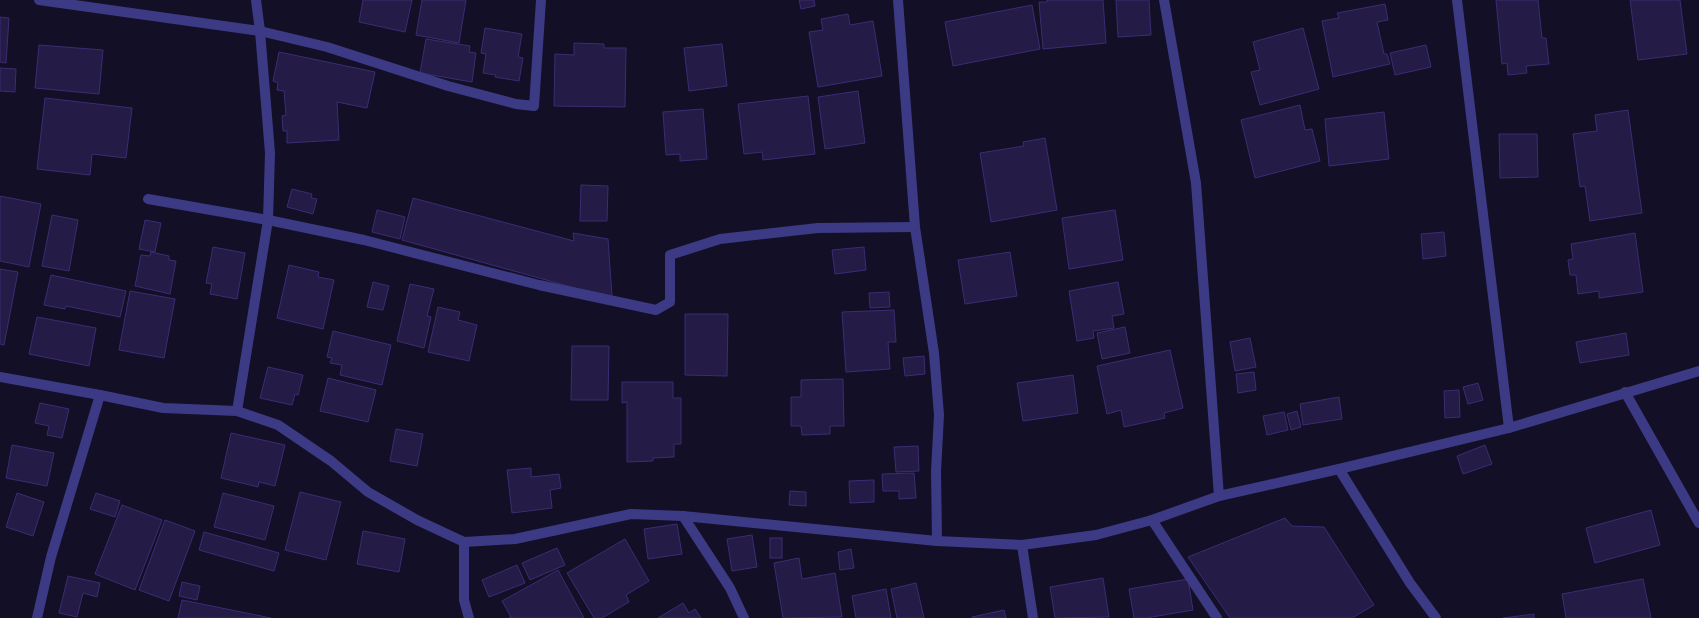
<svg xmlns="http://www.w3.org/2000/svg" width="1699" height="618" font-family="'Sofia Sans Condensed',sans-serif">
  <rect width="100%" height="100%" fill="#130f26"/>
  <!-- building -->
  <g fill="#241b47" stroke="#3b2d73">
    <polygon points="363,0 412,0 405,32 359,22"/>
    <polygon points="422,0 466,0 459,43 416,35"/>
    <polygon points="799,0 814,0 815,6 801,9"/>
    <polygon points="1047,0 1103,0 1106,43 1043,49 1039,2 1047,2"/>
    <polygon points="1116,0 1149,0 1151,35 1118,37"/>
    <polygon points="1496,0 1538,0 1542,38 1546,38 1549,64 1526,66 1527,73 1508,75 1507,63 1502,64"/>
    <polygon points="1630,0 1680,0 1687,54 1638,60"/>
    <polygon points="1385,4 1388,20 1377,22 1384,54 1387,54 1390,64 1333,77 1322,21 1339,18 1337,13"/>
    <polygon points="1032,5 1040,49 953,66 945,22"/>
    <polygon points="848,14 850,25 873,21 882,76 818,87 809,32 823,30 821,19"/>
    <polygon points="0,17 9,18 6,63 0,62"/>
    <polygon points="485,28 522,34 518,57 523,58 519,81 495,77 496,75 483,73 486,54 481,53"/>
    <polygon points="1303,28 1319,89 1260,105 1251,72 1260,70 1253,42"/>
    <polygon points="426,39 470,46 469,52 476,53 472,82 420,73"/>
    <polygon points="574,43 604,44 604,48 626,48 625,107 554,106 555,54 574,55"/>
    <polygon points="722,44 727,86 689,91 684,48"/>
    <polygon points="39,45 103,50 99,94 35,88"/>
    <polygon points="1426,45 1431,67 1395,75 1390,53"/>
    <polygon points="279,52 375,72 367,108 337,102 339,140 287,143 287,131 283,131 282,116 286,115 284,91 277,90 278,83 273,81"/>
    <polygon points="0,68 16,69 15,92 0,91"/>
    <polygon points="858,91 865,143 825,149 818,97"/>
    <polygon points="808,96 815,154 763,160 762,152 744,154 738,104"/>
    <polygon points="45,98 132,108 126,158 92,154 90,175 37,169"/>
    <polygon points="1300,105 1305,130 1312,129 1320,161 1255,178 1241,120"/>
    <polygon points="703,109 707,159 680,161 680,154 666,155 663,112"/>
    <polygon points="1628,110 1642,213 1590,221 1585,186 1580,187 1573,134 1597,131 1595,115"/>
    <polygon points="1384,112 1389,159 1329,166 1325,119"/>
    <polygon points="1499,134 1537,134 1538,177 1500,178"/>
    <polygon points="1045,138 1057,210 991,222 980,153 1024,146 1023,142"/>
    <polygon points="581,185 608,186 607,221 580,221"/>
    <polygon points="292,189 312,194 311,198 317,199 313,214 287,207"/>
    <polygon points="0,196 41,204 29,267 0,261"/>
    <polygon points="413,198 574,241 573,233 608,239 612,296 575,288 402,240"/>
    <polygon points="377,210 405,217 400,239 372,232"/>
    <polygon points="1115,210 1123,260 1069,269 1062,218"/>
    <polygon points="52,215 78,220 69,271 42,266"/>
    <polygon points="145,220 161,223 155,252 139,249"/>
    <polygon points="1444,232 1446,256 1423,259 1421,234"/>
    <polygon points="1635,233 1643,292 1599,298 1599,291 1578,294 1576,275 1570,275 1568,260 1573,259 1571,244"/>
    <polygon points="213,247 245,253 237,299 210,294 212,284 206,283"/>
    <polygon points="864,247 866,270 835,274 832,250"/>
    <polygon points="151,252 169,256 169,260 176,261 170,294 135,286 141,255 150,256"/>
    <polygon points="1010,252 1017,296 965,304 958,260"/>
    <polygon points="289,265 319,272 318,277 334,280 323,329 277,318"/>
    <polygon points="0,269 18,272 4,345 0,344"/>
    <polygon points="51,275 126,291 120,317 66,306 65,309 44,305"/>
    <polygon points="373,282 389,286 383,310 367,307"/>
    <polygon points="1118,282 1124,314 1112,316 1114,328 1093,331 1094,338 1077,341 1069,291"/>
    <polygon points="410,284 434,289 427,316 431,317 424,348 397,341"/>
    <polygon points="130,291 175,299 164,358 119,350"/>
    <polygon points="889,292 890,307 870,308 869,293"/>
    <polygon points="438,307 460,312 458,320 477,325 469,361 428,352"/>
    <polygon points="894,310 896,342 888,342 890,369 846,372 842,312"/>
    <polygon points="685,314 728,314 727,376 685,375"/>
    <polygon points="37,317 96,328 89,366 29,354"/>
    <polygon points="1125,327 1130,353 1102,359 1097,333"/>
    <polygon points="333,331 391,345 382,385 340,375 342,365 330,363 332,358 327,357"/>
    <polygon points="1626,333 1629,355 1580,363 1576,342"/>
    <polygon points="1250,338 1256,367 1235,371 1230,342"/>
    <polygon points="572,346 609,346 608,400 571,400"/>
    <polygon points="1170,350 1183,408 1164,413 1165,418 1124,427 1121,410 1107,414 1097,366"/>
    <polygon points="924,356 925,374 905,376 903,358"/>
    <polygon points="268,367 303,375 298,395 295,394 292,405 260,398"/>
    <polygon points="1254,372 1256,390 1238,393 1236,374"/>
    <polygon points="1073,375 1078,413 1023,421 1017,383"/>
    <polygon points="328,378 376,390 368,422 320,411"/>
    <polygon points="843,379 844,426 830,426 830,434 802,435 801,426 791,426 791,397 801,397 801,380"/>
    <polygon points="622,382 673,382 673,398 681,398 681,444 674,444 674,457 653,458 653,461 627,462 627,402 622,403"/>
    <polygon points="1478,383 1483,400 1468,404 1463,387"/>
    <polygon points="1459,390 1460,417 1445,418 1444,391"/>
    <polygon points="1339,397 1342,419 1303,425 1300,404"/>
    <polygon points="40,403 69,409 62,438 47,435 49,426 35,423"/>
    <polygon points="1297,411 1301,427 1291,430 1287,414"/>
    <polygon points="1284,412 1288,430 1267,435 1263,416"/>
    <polygon points="396,429 423,434 417,466 390,461"/>
    <polygon points="231,433 285,445 275,486 259,482 258,487 221,478"/>
    <polygon points="12,445 54,453 47,486 6,478"/>
    <polygon points="1485,445 1492,464 1463,474 1457,456"/>
    <polygon points="918,446 919,471 896,472 894,447"/>
    <polygon points="531,468 531,477 559,474 561,488 550,490 552,508 512,513 507,470"/>
    <polygon points="914,473 916,498 899,499 899,491 883,491 882,474"/>
    <polygon points="874,480 874,502 850,503 849,481"/>
    <polygon points="790,491 806,492 806,506 789,505"/>
    <polygon points="300,492 341,502 326,560 285,550"/>
    <polygon points="17,493 44,502 33,536 6,527"/>
    <polygon points="96,493 120,501 115,517 90,509"/>
    <polygon points="223,493 274,506 265,540 214,527"/>
    <polygon points="122,505 162,520 135,590 95,574"/>
    <polygon points="1651,510 1660,545 1595,563 1586,528"/>
    <polygon points="1285,518 1292,526 1324,527 1374,605 1352,618 1230,618 1188,557"/>
    <polygon points="165,520 195,531 169,601 139,590"/>
    <polygon points="677,524 682,554 648,559 644,529"/>
    <polygon points="363,531 405,539 399,572 357,564"/>
    <polygon points="204,532 279,553 274,571 199,550"/>
    <polygon points="752,535 757,567 732,571 727,539"/>
    <rect x="770" y="538" width="12" height="20"/>
    <polygon points="625,539 649,581 626,595 629,602 602,618 594,618 567,573"/>
    <polygon points="557,548 565,565 530,580 522,563"/>
    <polygon points="851,549 854,568 840,570 838,552"/>
    <polygon points="799,558 802,579 835,573 842,617 783,618 774,563"/>
    <polygon points="517,565 525,583 489,597 482,580"/>
    <polygon points="558,570 584,618 509,618 511,617 502,601"/>
    <polygon points="68,576 100,583 97,597 83,593 77,617 59,613"/>
    <polygon points="1103,578 1109,617 1055,618 1050,587"/>
    <polygon points="1188,579 1193,610 1146,618 1134,618 1129,589"/>
    <polygon points="1643,579 1651,618 1566,618 1562,594"/>
    <polygon points="182,582 200,586 197,600 179,596"/>
    <polygon points="916,583 924,618 897,618 891,589"/>
    <polygon points="886,589 891,618 856,618 852,596"/>
    <polygon points="182,600 271,618 178,618"/>
    <polygon points="683,603 689,613 695,609 701,618 658,618"/>
    <polygon points="1004,610 1006,618 972,618 972,617"/>
    <polygon points="1534,614 1534,618 1503,618"/>
  </g>
  <g fill="none" stroke-linecap="round" stroke-linejoin="round">
    <!-- minor -->
    <g stroke="#3d3a85" stroke-width="10">
      <polyline points="39,0 260,31 327,47 448,86 516,104 534,106 541,0"/>
      <polyline points="898,0 915,227 934,353 939,415 936,471 937,541"/>
      <polyline points="1164,0 1196,183 1219,496"/>
      <polyline points="1457,0 1509,428"/>
      <polyline points="148,199 268,220 364,240 539,285 656,310 670,302 670,255 720,239 818,228 915,227"/>
      <polyline points="0,377 100,395 163,408 237,411 278,425 331,461 368,492 417,520 464,542 515,539 631,514 683,516 937,541 1022,545 1096,535 1152,520 1219,496 1339,469 1509,428 1699,371"/>
      <polyline points="1625,392 1699,523"/>
      <polyline points="237,411 268,220 270,153 260,31 256,0"/>
      <polyline points="1339,469 1410,583 1436,618"/>
      <polyline points="683,516 730,588 744,618"/>
      <polyline points="1152,520 1217,618"/>
      <polyline points="464,542 464,600 469,618"/>
      <polyline points="1022,545 1033,618"/>
      <polyline points="37,618 51,557 100,395"/>
    </g>
  </g>
</svg>
